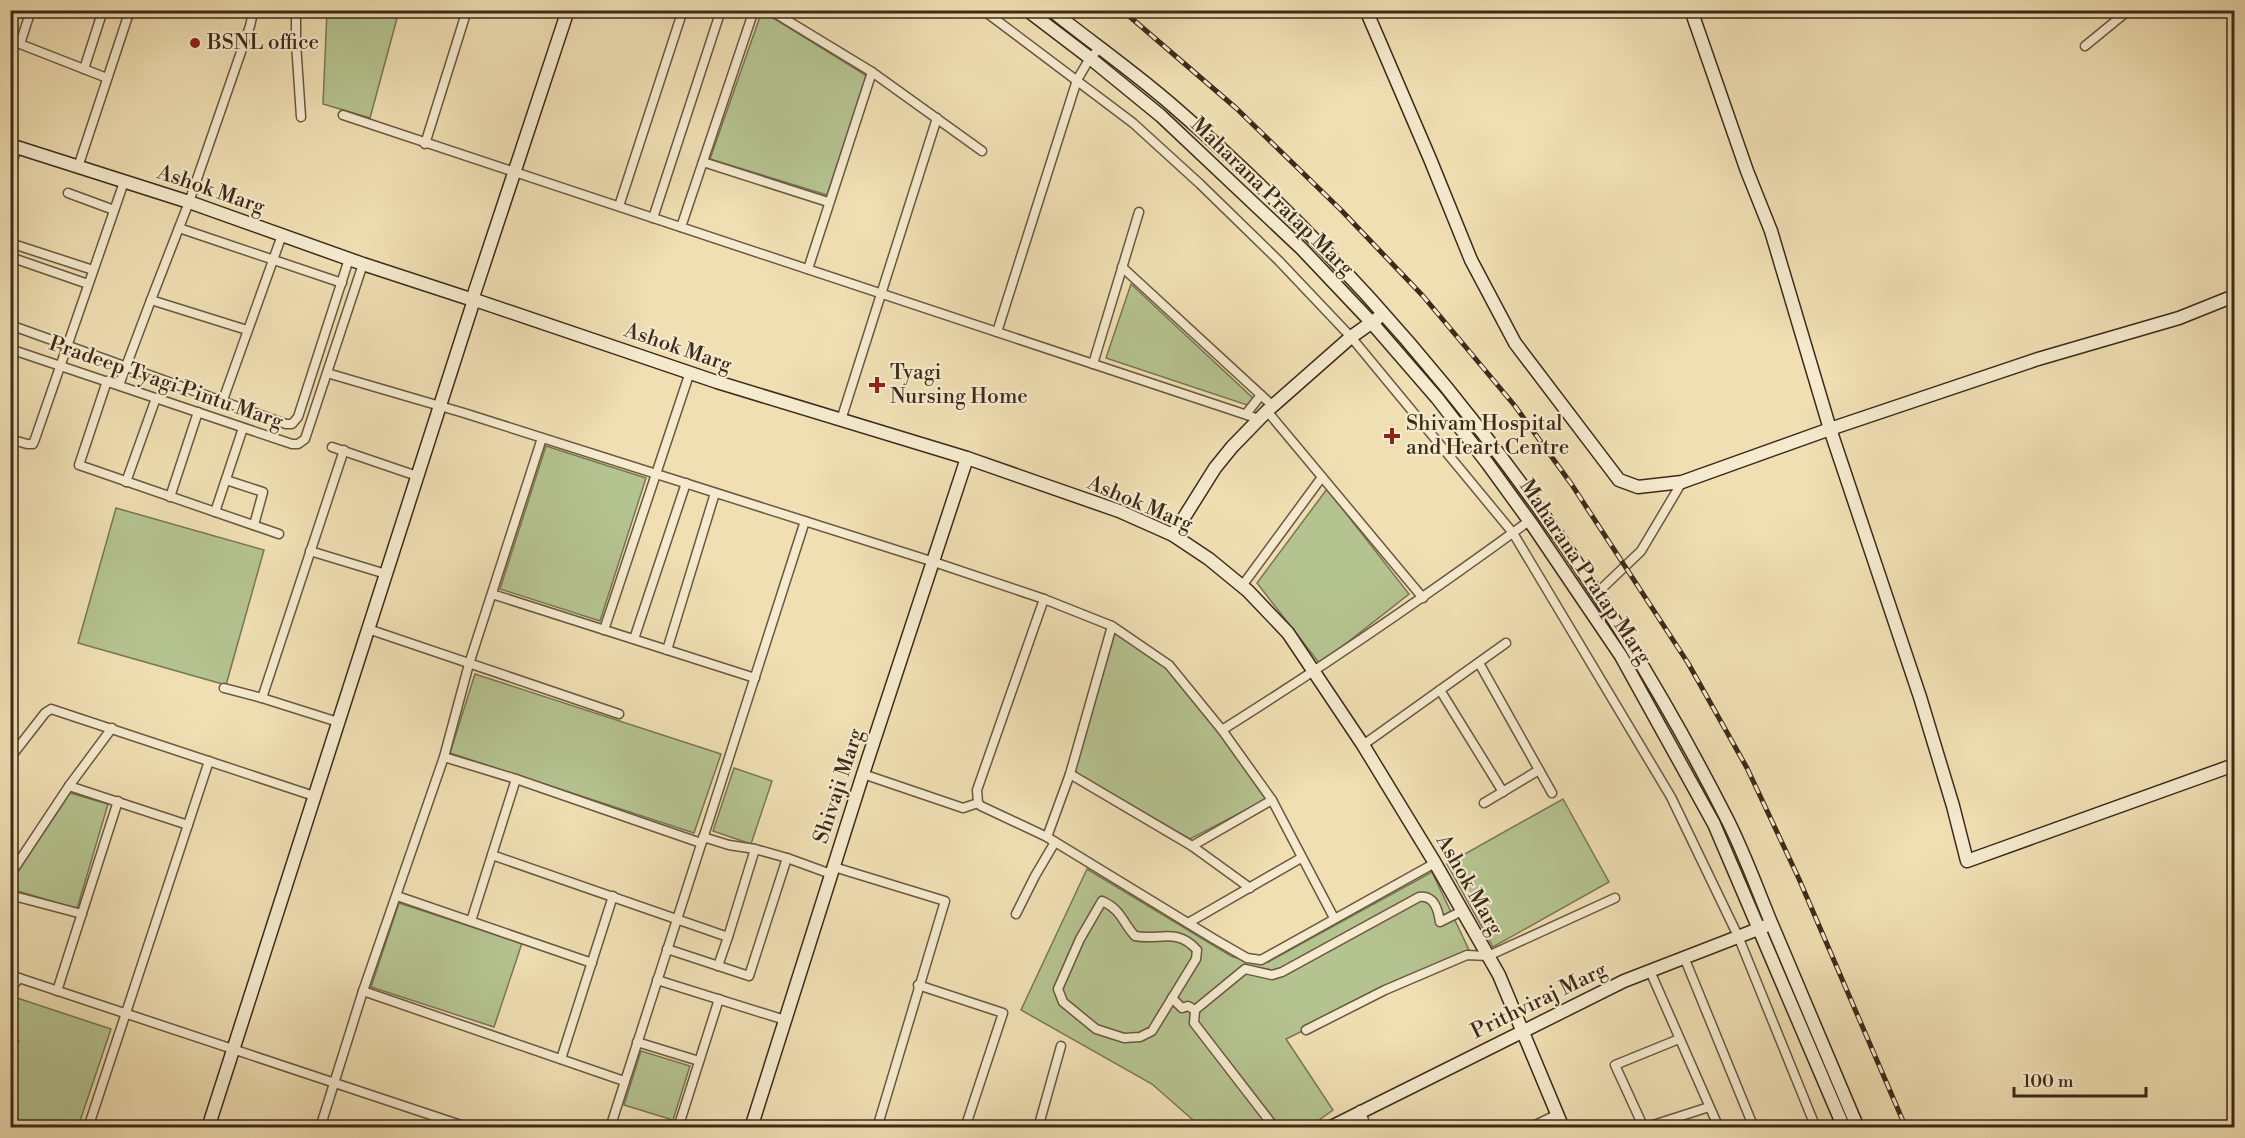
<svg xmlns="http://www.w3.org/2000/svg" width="2245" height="1138" font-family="'Libre Bodoni',serif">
  <rect width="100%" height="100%" fill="#efdfb3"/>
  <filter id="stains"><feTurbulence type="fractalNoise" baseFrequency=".00333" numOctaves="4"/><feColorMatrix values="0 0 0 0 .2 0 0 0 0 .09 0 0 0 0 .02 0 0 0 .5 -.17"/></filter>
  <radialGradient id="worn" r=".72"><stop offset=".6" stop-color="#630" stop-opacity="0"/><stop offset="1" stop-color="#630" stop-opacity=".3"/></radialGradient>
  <!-- green -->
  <g fill="#b5c390" stroke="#797654" stroke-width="1.5">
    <polygon points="327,11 399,11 370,118 323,104"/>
    <polygon points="762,11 867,76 827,195 710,159"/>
    <polygon points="1131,284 1255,400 1247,405 1106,358"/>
    <polygon points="546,446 646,478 600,621 500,589"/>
    <polygon points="1327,489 1409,594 1320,664 1257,583"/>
    <polygon points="116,508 264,550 226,685 78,643"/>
    <polygon points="1115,633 1168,667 1226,733 1267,799 1190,839 1074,772"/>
    <polygon points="475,674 721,754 694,833 450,753"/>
    <polygon points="734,768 772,781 751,844 713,831"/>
    <polygon points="70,793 108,804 77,909 11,889 11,882"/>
    <polygon points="1563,799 1609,882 1493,947 1447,864"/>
    <polygon points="1087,869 1231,956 1251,963 1268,962 1432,872 1469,950 1286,1039 1333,1110 1309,1127 1201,1127 1152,1084 1021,1010"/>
    <polygon points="399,903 522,943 494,1027 371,987"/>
    <polygon points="11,996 111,1029 78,1127 11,1127 11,1053 19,1041 11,1035"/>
    <polygon points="641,1051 690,1066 673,1120 624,1105"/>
  </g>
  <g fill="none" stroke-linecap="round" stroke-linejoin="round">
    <!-- street casing -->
    <g stroke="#6a5740" stroke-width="11">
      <g id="street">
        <polyline points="31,10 20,44 107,78"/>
        <polyline points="296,10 296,43 301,117"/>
        <polyline points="770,10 872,72 982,151"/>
        <polyline points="983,10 1133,123 1200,184 1279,261 1351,337 1513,533 1671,797 1738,936 1816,1128"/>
        <polyline points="10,43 20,44"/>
        <polyline points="2085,46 2129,10"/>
        <polyline points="84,69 103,10"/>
        <polyline points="343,115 1259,419"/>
        <polyline points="425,144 467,10"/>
        <polyline points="703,162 828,202"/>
        <polyline points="78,167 130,10"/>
        <polyline points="10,168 17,148"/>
        <polyline points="68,193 114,210"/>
        <polyline points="619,206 683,10"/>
        <polyline points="653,218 721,10"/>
        <polyline points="681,227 754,10"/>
        <polyline points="179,228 342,283"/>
        <polyline points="10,243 93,270"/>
        <polyline points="10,257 88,284"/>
        <polyline points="1122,267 1273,406"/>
        <polyline points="808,269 872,72"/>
        <polyline points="10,325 286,424 292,424 298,417 349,259"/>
        <polyline points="247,330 151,300 189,202 250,26 252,17 248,10"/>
        <polyline points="997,332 1077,80 1090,58 1100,48"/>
        <polyline points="10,349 292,444 298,444 305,439 363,264"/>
        <polyline points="1093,364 1139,212"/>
        <polyline points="327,373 464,413 934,562 1044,599 1112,626 1169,665 1222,730 1272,800 1334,918"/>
        <polyline points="107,381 79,465 279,534"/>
        <polyline points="119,385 151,300"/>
        <polyline points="223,400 282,235"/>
        <polyline points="1267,411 1423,598"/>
        <polyline points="1246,414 1261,395"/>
        <polyline points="841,420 937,118"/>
        <polyline points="10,439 27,444 33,444 35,439 124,182"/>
        <polyline points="332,447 417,476"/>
        <polyline points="226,480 263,492 254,525"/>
        <polyline points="126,482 156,398"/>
        <polyline points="170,497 198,412"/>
        <polyline points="215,512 243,428"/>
        <polyline points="310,551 386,574"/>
        <polyline points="1242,586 1322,477"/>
        <polyline points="492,594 755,678"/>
        <polyline points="1596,594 1641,551 1682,482"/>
        <polyline points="1044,599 977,790 978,803 981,806 1047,837 1214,939 1247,958 1261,960 1435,863"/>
        <polyline points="368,629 619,714"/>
        <polyline points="604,630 690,372"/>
        <polyline points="634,639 686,483"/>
        <polyline points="667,650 715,493"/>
        <polyline points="1479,663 1552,793"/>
        <polyline points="224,688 262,698"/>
        <polyline points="1440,690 1503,792"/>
        <polyline points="338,722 262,698 344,450"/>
        <path d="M 1222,730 C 1327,664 1429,594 1529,521"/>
        <polyline points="1363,745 1506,643"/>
        <polyline points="444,757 516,779 701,843"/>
        <polyline points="10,758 45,713 51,709 314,796"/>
        <polyline points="863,774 963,808 978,803"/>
        <polyline points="1070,774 1192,846 1272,800"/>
        <polyline points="69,786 188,825"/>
        <polyline points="1484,803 1539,770"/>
        <polyline points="703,837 729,845 755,849 787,858 831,874"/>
        <polyline points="1047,837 1070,774 1112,626"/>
        <polyline points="1192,846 1250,888"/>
        <polyline points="492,855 728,937 755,849"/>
        <polyline points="834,867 945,901 877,1128"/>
        <polyline points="10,875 69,786 112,728"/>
        <polyline points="10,895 82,914"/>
        <polyline points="397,896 592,963"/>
        <path d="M 1102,901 C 1122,910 1122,922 1135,936 C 1159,941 1177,927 1197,950 L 1196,959 L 1152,1031 L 1140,1037 L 1124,1038 L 1096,1029 L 1063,1002 L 1058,989 L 1080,939 Z"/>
        <polyline points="1016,914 1035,876 1055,842"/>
        <polyline points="471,921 516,779"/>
        <polyline points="1188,923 1301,858"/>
        <polyline points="667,949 749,976 787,858"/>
        <polyline points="1684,957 1754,1128"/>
        <polyline points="718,966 728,937"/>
        <polyline points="1650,971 1719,1128"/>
        <polyline points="10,975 470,1128"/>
        <polyline points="657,980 785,1020"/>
        <polyline points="918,985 1003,1013 965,1128"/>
        <polyline points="10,990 19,978"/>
        <polyline points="57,991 118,801"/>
        <polyline points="363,991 624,1081"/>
        <polyline points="1172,998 1182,1008 1188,1006 1195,1010 1194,1023 1275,1128"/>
        <path d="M 1195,1010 L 1245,969 L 1272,975 L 1282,972 L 1419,897 C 1434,895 1438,909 1440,922 L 1462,911"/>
        <polyline points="1306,1030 1385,990 1467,955 1488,956 1615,898"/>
        <polyline points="1679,1039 1615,1065 1643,1126 1650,1126 1709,1107"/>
        <polyline points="637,1042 699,1061"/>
        <polyline points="561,1059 613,896"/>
        <polyline points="1360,1110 1367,1128"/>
        <polyline points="88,1128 209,761"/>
        <polyline points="320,1128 363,991 444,757 469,664 542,438"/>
        <polyline points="610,1128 805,521"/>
        <polyline points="678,1128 719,999"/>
        <polyline points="1038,1128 1061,1046"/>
        <polyline points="1529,1128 1558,1114"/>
      </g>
    </g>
    <!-- secondary casing -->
    <g stroke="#3d2a19" stroke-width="15">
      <g id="secondary">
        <polyline points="1027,10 1090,58 1161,116 1302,249 1372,323 1437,398 1488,464 1533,526 1621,656 1714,824 1844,1128"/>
        <path d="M 1051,10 C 1091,42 1134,72 1173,106 C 1401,303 1589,547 1726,817 C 1743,850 1756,886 1770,920 C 1799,989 1829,1058 1858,1128"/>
        <polyline points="1366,10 1430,159 1471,260 1515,343 1619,480 1638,487 1682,482 1830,429 2038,359 2179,318 2234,296"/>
        <polyline points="1691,10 1747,171 1771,231 1830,429 1920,697 1953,806 1967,861 2234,765"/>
        <polyline points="10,145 189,202 363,264 467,298"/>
        <polyline points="474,294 568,10"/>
        <polyline points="478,301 717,382 967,458 1119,511 1173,535 1209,559 1248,591 1288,633 1363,745 1435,863 1499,975 1563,1128"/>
        <polyline points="1173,535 1215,468 1232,447 1267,411 1351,337 1378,318"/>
        <polyline points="208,1128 472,306"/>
        <polyline points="751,1128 863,774 967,458"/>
        <polyline points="1329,1128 1624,981 1766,926"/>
      </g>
    </g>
    <!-- street -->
    <use href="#street" stroke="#f5eace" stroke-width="8"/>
    <!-- secondary -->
    <use href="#secondary" stroke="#f5eace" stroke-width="12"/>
    <!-- rail casing -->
    <g stroke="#3d2a19" stroke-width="5">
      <polyline id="rail" points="1122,10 1236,108 1341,210 1423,296 1515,406 1572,485 1688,663 1747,768 1799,879 1906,1128"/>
    </g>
    <!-- rail -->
    <use href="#rail" stroke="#f5eace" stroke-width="3" stroke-dasharray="9" stroke-linecap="butt"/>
  </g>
  <!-- markers -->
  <g fill="#8f2418" stroke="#f5eace" stroke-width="2">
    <circle cx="195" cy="43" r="6"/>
    <path d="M874 376h6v6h6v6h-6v6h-6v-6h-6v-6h6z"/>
    <path d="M1389 427h6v6h6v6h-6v6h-6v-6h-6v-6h6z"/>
  </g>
  <g text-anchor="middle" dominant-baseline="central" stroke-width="4.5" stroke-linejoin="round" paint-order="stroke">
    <!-- poi labels -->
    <g font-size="21" fill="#3d2a19" stroke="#f5eace" text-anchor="start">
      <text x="207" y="43">BSNL office</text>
      <text x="890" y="373">Tyagi<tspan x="890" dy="24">Nursing Home</tspan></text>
      <text x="1406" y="424">Shivam Hospital<tspan x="1406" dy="24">and Heart Centre</tspan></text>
    </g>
    <!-- street labels -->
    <g font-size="21" fill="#3d2a19" stroke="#f5eace">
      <text transform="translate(211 190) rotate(19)">Ashok Marg</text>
      <text transform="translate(1272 197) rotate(44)">Maharana Pratap Marg</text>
      <text transform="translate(678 348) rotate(19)">Ashok Marg</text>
      <text transform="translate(166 383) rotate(19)">Pradeep Tyagi Pintu Marg</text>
      <text transform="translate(1140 504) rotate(23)">Ashok Marg</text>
      <text transform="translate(1585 572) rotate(56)">Maharana Pratap Marg</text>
      <text transform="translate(839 786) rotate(-72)">Shivaji Marg</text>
      <text transform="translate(1469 885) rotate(60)">Ashok Marg</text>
      <text transform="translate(1539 1001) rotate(-26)">Prithviraj Marg</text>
    </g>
  </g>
  <!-- margin -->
  <rect width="2245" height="1138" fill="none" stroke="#efdfb3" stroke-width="36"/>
  <rect x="12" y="12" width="2221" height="1114" fill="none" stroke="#3d2a19" stroke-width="3"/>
  <rect x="18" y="18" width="2209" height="1102" fill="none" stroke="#3d2a19" stroke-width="1.5"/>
  <!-- scale -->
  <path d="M2014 1087v9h132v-9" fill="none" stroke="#3d2a19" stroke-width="3"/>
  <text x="2023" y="1087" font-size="18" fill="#3d2a19" stroke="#f5eace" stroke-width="4.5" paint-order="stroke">100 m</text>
  <rect width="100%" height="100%" filter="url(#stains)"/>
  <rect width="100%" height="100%" fill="url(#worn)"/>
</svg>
